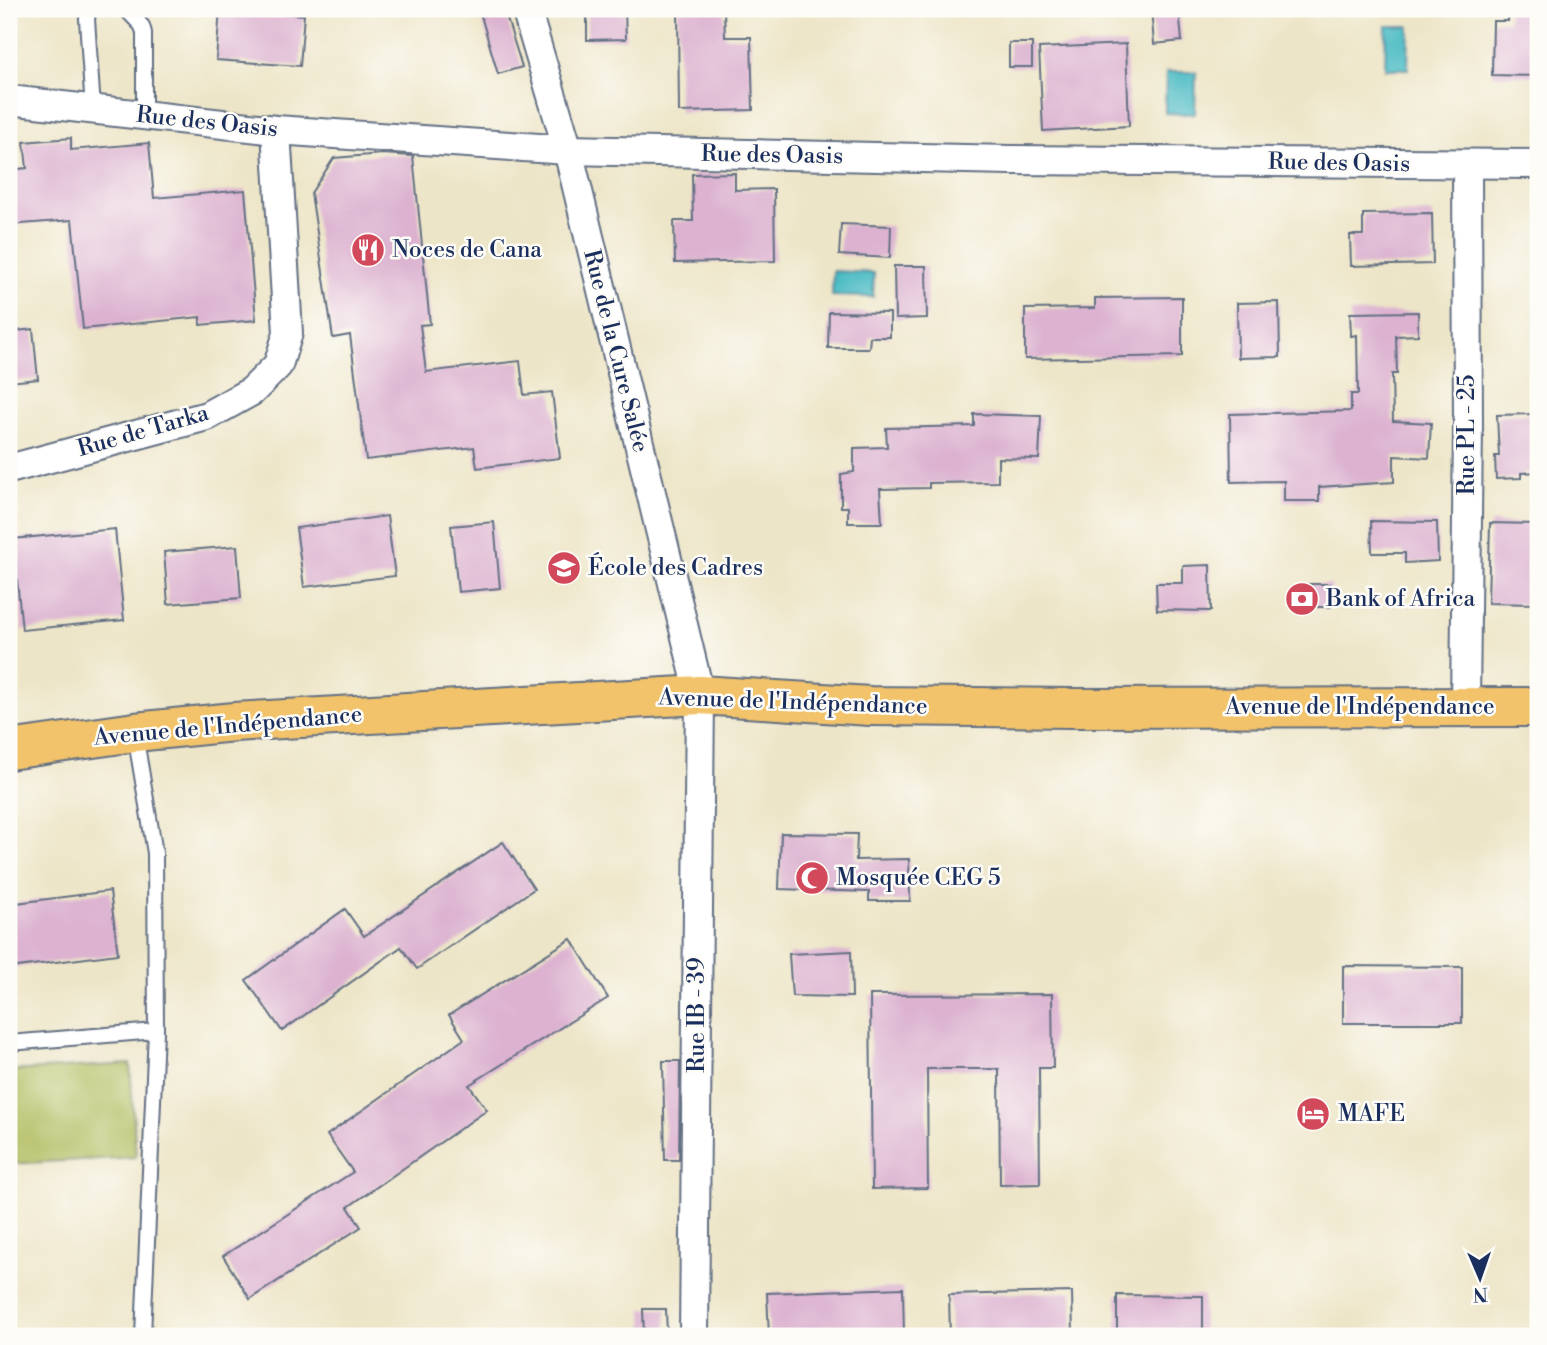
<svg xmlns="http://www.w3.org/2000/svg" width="1547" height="1345" font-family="'Libre Bodoni',serif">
  <rect width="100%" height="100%" fill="#fdfcf7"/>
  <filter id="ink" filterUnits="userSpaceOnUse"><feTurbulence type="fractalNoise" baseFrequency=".0143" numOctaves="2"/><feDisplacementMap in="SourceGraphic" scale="14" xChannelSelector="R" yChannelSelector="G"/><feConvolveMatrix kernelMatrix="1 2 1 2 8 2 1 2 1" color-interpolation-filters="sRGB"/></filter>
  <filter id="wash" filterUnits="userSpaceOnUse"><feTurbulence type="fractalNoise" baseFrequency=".00686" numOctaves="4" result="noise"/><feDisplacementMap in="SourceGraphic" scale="28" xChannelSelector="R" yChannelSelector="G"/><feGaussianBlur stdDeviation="1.57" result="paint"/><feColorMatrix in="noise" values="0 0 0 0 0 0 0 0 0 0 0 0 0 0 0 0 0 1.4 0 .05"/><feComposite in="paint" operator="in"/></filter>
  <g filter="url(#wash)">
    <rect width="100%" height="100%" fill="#ede5c7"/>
    <!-- green -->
    <polygon fill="#afbb5c" stroke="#65755d" stroke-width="2" points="130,1064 136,1157 9,1164 9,1071"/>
    <!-- water -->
    <g fill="#4cbbc4" stroke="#347591" stroke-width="2">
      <polygon points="1386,26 1409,26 1408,69 1385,69"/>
      <polygon points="1166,72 1196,72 1195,114 1165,113"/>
      <polygon points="833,271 874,273 873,297 832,296"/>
    </g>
    <g id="blocks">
      <!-- building -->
      <g fill="#dcb2d0">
        <polygon points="220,9 304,15 300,66 216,60"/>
        <polygon points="479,9 504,9 522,67 498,74"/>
        <polygon points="587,9 625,9 626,39 587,40"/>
        <polygon points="678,9 724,9 725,37 751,37 753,110 679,112"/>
        <polygon points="1151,9 1179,9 1182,41 1154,44"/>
        <polygon points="1509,9 1538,9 1538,76 1492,75 1493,21 1508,21"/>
        <rect x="1009" y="43" width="23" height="24"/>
        <polygon points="1126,44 1129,126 1043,131 1039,48"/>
        <polygon points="71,138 71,150 149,143 154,198 245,190 256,320 200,325 200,317 83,329 72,220 9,225 9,170 27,168 24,142"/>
        <polygon points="382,154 413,156 430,324 420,325 426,372 520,361 524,395 552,392 560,458 477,468 474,447 366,460 350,335 333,338 311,193 334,158"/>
        <polygon points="735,173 735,190 774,189 775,261 675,263 674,221 693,221 692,174"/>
        <polygon points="1432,213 1433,264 1351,266 1350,235 1363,235 1363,214"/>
        <polygon points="841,224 891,226 890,258 839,255"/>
        <polygon points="894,266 926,266 927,318 895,319"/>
        <polygon points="1182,297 1182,356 1025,359 1025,309 1095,308 1095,298"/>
        <polygon points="1279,302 1280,357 1238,358 1237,303"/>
        <polygon points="829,312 890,313 890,337 870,337 869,348 828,348"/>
        <polygon points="1418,312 1418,335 1396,336 1397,374 1392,374 1393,421 1431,423 1429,458 1394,456 1394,482 1319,487 1319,501 1284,501 1284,481 1231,482 1230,414 1351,411 1351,394 1358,394 1357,335 1351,336 1350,313"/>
        <polygon points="33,329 38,379 9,382 9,332"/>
        <polygon points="974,414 1041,416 1039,459 998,458 998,482 929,483 929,488 880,489 882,523 848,523 848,507 841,507 841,474 854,472 854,448 887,447 886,428 974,426"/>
        <polygon points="1538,414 1538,472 1521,473 1521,478 1496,479 1495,456 1499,456 1497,415"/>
        <polygon points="387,516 395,576 304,587 296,528"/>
        <polygon points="1371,521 1437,522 1438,561 1405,563 1405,553 1372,553"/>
        <polygon points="494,522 500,588 458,592 451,526"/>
        <polygon points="1490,523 1538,524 1538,604 1488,603"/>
        <polygon points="115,529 124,620 22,630 13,539"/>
        <polygon points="237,546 241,598 168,604 164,552"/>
        <polygon points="1210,565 1211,611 1157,610 1156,583 1183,583 1183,566"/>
        <rect x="1309" y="584" width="22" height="23"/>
        <polygon points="781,833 857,834 856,860 909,859 910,901 869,901 869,892 779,889"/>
        <polygon points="503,842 534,889 417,969 401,947 282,1031 246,980 345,909 364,936"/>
        <polygon points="110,891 118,954 9,968 9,904"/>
        <polygon points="571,939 608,998 469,1085 487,1110 348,1207 361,1227 250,1299 223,1256 353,1172 327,1135 464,1039 449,1015"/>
        <polygon points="851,951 852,997 792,996 789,954"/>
        <polygon points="1343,966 1462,967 1462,1023 1343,1023"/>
        <polygon points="1052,994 1053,1068 1039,1068 1040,1184 1000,1185 999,1069 927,1069 928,1188 872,1189 870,995"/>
        <polygon points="663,1061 680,1061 679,1160 665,1160"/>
        <polygon points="903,1288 904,1335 769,1336 767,1293"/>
        <polygon points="1072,1292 1073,1336 950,1336 949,1295"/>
        <polygon points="1117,1295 1203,1296 1203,1336 1117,1336"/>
        <polygon points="643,1309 666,1309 667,1336 644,1336"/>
      </g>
    </g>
  </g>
  <g filter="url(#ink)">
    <use href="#blocks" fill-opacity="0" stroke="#646f83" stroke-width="2"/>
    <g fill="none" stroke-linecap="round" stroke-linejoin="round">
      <!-- lane casing -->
      <g stroke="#646f83" stroke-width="18">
        <g id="lane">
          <polyline points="89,9 87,19 93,110"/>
          <polyline points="126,9 142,26 144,33 144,116"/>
          <polyline points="135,734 155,853 156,1031 143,1336"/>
          <polyline points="9,1043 156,1031"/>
        </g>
      </g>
      <!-- street casing -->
      <g stroke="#646f83" stroke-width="32">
        <g id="street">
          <polyline points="526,9 568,150 700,695 694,1336"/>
          <polyline points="9,100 276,130 568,150 1010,160 1538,164"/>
          <polyline points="9,469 207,416 252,391 278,365 288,333 276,130"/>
          <polyline points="1465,706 1468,425 1467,164"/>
        </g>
      </g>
      <!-- highway casing -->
      <g stroke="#646f83" stroke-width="42">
        <polyline id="highway" points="9,750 135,732 234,722 700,695 870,706 1071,708 1538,707"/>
      </g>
      <!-- lane -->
      <use href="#lane" stroke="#fff" stroke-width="14"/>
      <!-- street -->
      <use href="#street" stroke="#fff" stroke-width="28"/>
      <!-- highway -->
      <use href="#highway" stroke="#f2c36a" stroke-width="38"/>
    </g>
  </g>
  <!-- icons -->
  <defs>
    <g id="restaurant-disc" transform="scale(1.75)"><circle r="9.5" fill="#d1495b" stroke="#fdfcf7"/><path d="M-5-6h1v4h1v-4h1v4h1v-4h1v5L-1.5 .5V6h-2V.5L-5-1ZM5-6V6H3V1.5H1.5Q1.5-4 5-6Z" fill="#fff"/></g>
    <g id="university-disc" transform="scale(1.75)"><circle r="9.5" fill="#d1495b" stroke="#fdfcf7"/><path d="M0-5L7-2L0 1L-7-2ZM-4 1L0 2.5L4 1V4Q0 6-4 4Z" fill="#fff"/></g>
    <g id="bank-disc" transform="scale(1.75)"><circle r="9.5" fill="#d1495b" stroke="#fdfcf7"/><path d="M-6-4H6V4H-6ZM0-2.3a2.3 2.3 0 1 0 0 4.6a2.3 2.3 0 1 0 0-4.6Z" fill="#fff"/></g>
    <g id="mosque-disc" transform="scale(1.75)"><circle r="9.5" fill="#d1495b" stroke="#fdfcf7"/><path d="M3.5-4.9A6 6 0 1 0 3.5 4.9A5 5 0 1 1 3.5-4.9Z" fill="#fff"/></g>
    <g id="hotel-disc" transform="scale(1.75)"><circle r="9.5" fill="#d1495b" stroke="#fdfcf7"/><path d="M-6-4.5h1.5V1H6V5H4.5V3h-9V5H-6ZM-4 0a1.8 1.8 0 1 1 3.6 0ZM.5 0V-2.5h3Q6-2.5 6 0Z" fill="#fff"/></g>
  </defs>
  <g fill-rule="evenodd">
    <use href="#restaurant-disc" x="368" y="250"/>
    <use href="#university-disc" x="564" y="568"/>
    <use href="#bank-disc" x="1302" y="599"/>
    <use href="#mosque-disc" x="812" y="878"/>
    <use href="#hotel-disc" x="1313" y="1114"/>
  </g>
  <g text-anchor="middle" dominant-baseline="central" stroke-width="5" stroke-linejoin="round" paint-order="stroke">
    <!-- street labels -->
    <g font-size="23" fill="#1b2f5e" stroke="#fdfcf7">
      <text transform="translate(207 122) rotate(6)">Rue des Oasis</text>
      <text transform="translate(772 155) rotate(1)">Rue des Oasis</text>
      <text transform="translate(1339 163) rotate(1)">Rue des Oasis</text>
      <text transform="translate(616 351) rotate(76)">Rue de la Cure Salée</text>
      <text transform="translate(143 431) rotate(-16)">Rue de Tarka</text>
      <text transform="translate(1467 435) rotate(-90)">Rue PL - 25</text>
      <text transform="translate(793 702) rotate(2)">Avenue de l'Indépendance</text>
      <text x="1360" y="707">Avenue de l'Indépendance</text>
      <text transform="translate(228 726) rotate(-5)">Avenue de l'Indépendance</text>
      <text transform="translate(697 1015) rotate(-90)">Rue IB - 39</text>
    </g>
    <!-- poi labels -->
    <g font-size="23" fill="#1b2f5e" stroke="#fdfcf7" text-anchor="start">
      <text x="392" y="250">Noces de Cana</text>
      <text x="588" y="568">École des Cadres</text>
      <text x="1326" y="599">Bank of Africa</text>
      <text x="836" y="878">Mosquée CEG 5</text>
      <text x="1338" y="1114">MAFE</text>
    </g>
  </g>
  <!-- margin -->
  <rect width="1547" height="1345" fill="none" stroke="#fdfcf7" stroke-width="35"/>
  <!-- north arrow -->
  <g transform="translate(1480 1278) rotate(178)" stroke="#fdfcf7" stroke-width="5" paint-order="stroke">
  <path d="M0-5L12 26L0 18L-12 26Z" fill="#1b2f5e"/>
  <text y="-10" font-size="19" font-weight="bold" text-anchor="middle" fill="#1b2f5e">N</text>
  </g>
</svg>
